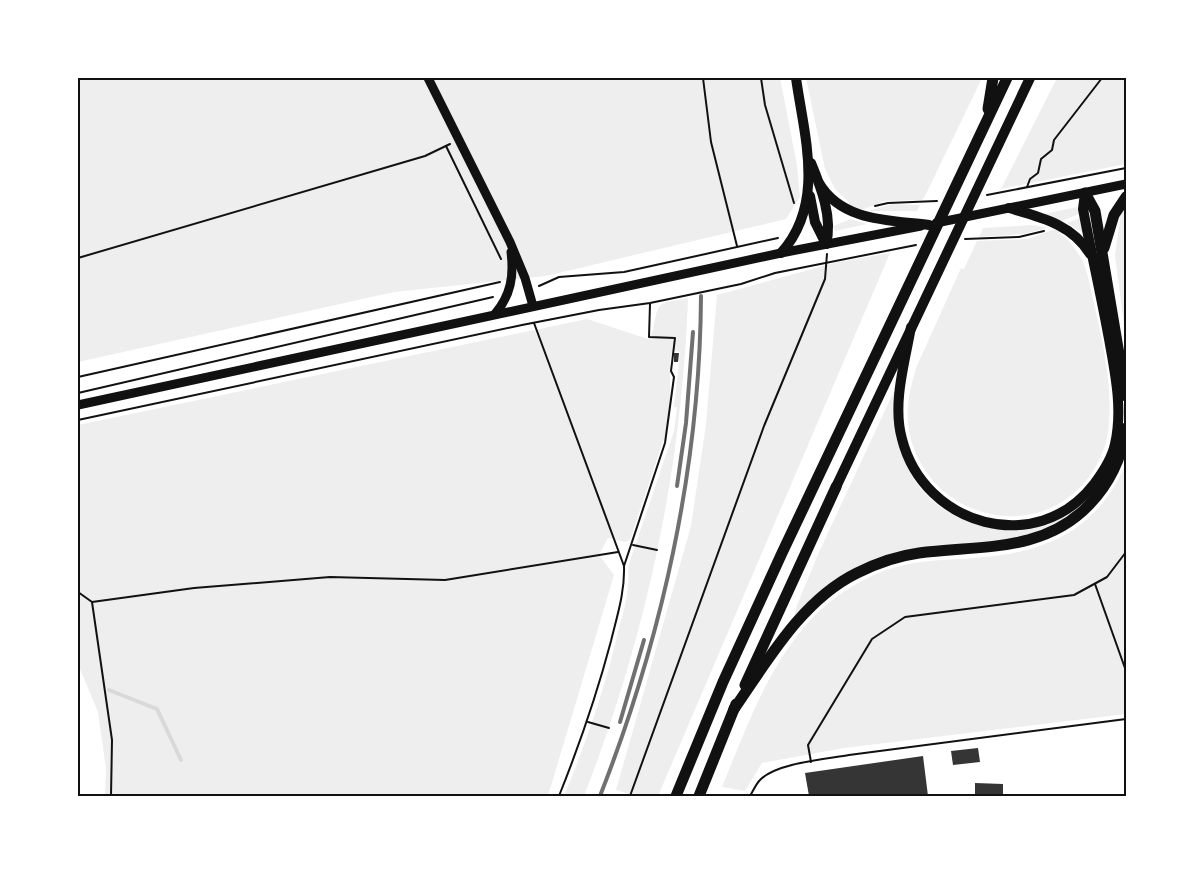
<svg xmlns="http://www.w3.org/2000/svg" width="1204" height="874" font-family="Arial,sans-serif">
  <rect width="100%" height="100%" fill="#fff"/>
  <!-- green -->
  <g fill="#eee">
    <polygon points="78,78 780,78 797,165 800,197 786,219 546,276 394,292 78,362"/>
    <polygon points="806,78 982,78 924,198 922,200 886,201 861,210 848,205 849,202 835,189 825,169"/>
    <polygon points="1057,78 1126,78 1126,164 1001,189"/>
    <polygon points="892,204 920,205 917,211 869,211"/>
    <polygon points="1126,204 1126,342 1115,255 1122,205"/>
    <polygon points="1077,207 1079,214 1062,221 1044,214"/>
    <polygon points="1080,218 1083,232 1082,232 1067,223"/>
    <polygon points="851,219 867,224 835,231 833,226"/>
    <polygon points="1033,225 1047,228 1024,234 979,237 983,228"/>
    <path d="M 1055,229 L 1070,242 L 1082,259 L 1087,273 C 1098,322 1115,383 1108,433 C 1106,445 1101,457 1095,468 C 1046,549 927,522 909,431 C 905,410 910,389 916,368 L 961,268 L 964,269 L 977,241 L 1028,239 Z"/>
    <polygon points="890,253 658,796 635,796 616,790 691,526 706,424 717,295 834,263"/>
    <path d="M 688,298 C 682,469 646,637 584,796 L 564,796 C 586,743 605,688 618,632 C 624,610 630,590 628,567 L 674,431 L 677,407 L 674,407 L 680,352 L 674,351 L 670,359 L 670,398 L 666,432 L 630,540 L 625,542 L 608,538 L 599,555 L 614,575 L 548,796 L 105,796 L 106,769 L 98,712 L 78,664 L 78,425 L 587,319 L 648,339 C 657,331 652,308 664,303 C 671,300 681,300 688,298 Z"/>
    <path d="M 894,391 C 898,399 894,412 894,421 C 895,435 899,449 905,462 C 931,525 1008,544 1066,514 C 1082,506 1095,491 1106,478 L 1074,515 L 1033,536 L 861,565 L 829,583 L 794,619 L 797,605 L 820,550 Z"/>
    <path d="M 1126,463 L 1126,714 L 844,748 L 762,763 L 745,791 L 722,787 C 750,719 777,639 839,595 C 859,581 881,570 904,565 C 930,559 958,560 984,557 C 1051,551 1099,527 1126,463 Z"/>
  </g>
  <g fill="none" stroke-linecap="round" stroke-linejoin="round">
    <!-- stream -->
    <polyline stroke="#d9d9d9" stroke-width="4" points="109,690 157,709 181,760"/>
  </g>
  <!-- building -->
  <g fill="#353535">
    <polygon points="674,353 679,353 678,362 674,362"/>
    <polygon points="978,748 980,762 953,765 951,751"/>
    <polygon points="923,756 928,796 809,796 805,773"/>
    <polygon points="975,783 1003,784 1003,796 975,796"/>
  </g>
  <g fill="none" stroke-linecap="round" stroke-linejoin="round">
    <!-- path -->
    <g stroke="#111" stroke-width="2">
      <polyline points="703,78 711,142 737,246"/>
      <polyline points="761,78 765,105 794,203"/>
      <polyline points="446,146 501,259"/>
      <polyline points="1027,187 1030,179 1038,173 1041,159 1052,150 1054,140 1102,78"/>
      <polyline points="987,195 1126,168"/>
      <polyline points="875,206 888,203 937,201"/>
      <polyline points="965,239 1019,237 1044,231"/>
      <polyline points="78,258 425,156 450,144"/>
      <polyline points="539,286 559,277 624,272 778,238"/>
      <path d="M 534,323 L 624,566 C 625,592 617,616 611,641 C 597,694 579,746 559,796"/>
      <polyline points="78,377 500,282"/>
      <polyline points="78,393 493,297"/>
      <polyline points="78,420 522,325 599,310 650,303 741,284 775,273 916,245"/>
      <polyline points="633,545 657,550"/>
      <polyline points="624,566 665,443 674,377 671,371 675,338 649,337 650,304"/>
      <polyline points="1095,584 1126,671"/>
      <polyline points="78,592 92,602 194,588 330,577 445,580 618,552"/>
      <polyline points="92,602 112,740 111,796"/>
      <polyline points="588,722 609,728"/>
      <polyline points="811,762 808,745 872,639 905,617 1074,595 1107,577 1126,552"/>
      <polyline points="630,796 764,426 825,279 827,254"/>
      <path d="M 750,796 C 753,791 756,784 760,780 C 776,763 826,759 849,755 L 1126,719"/>
    </g>
    <!-- secondary -->
    <g stroke="#111" stroke-width="9">
      <polyline points="428,78 510,242 525,278 533,306"/>
      <polyline points="936,223 1126,184"/>
      <path d="M 495,314 C 511,295 514,276 511,252"/>
      <polyline points="78,405 781,253 921,226"/>
    </g>
    <!-- trunk -->
    <g stroke="#111" stroke-width="10">
      <path d="M 811,163 C 821,187 833,218 826,244"/>
      <path d="M 819,183 C 842,222 890,220 929,225"/>
      <polyline points="810,196 815,222 826,244"/>
      <path d="M 1009,208 C 1040,217 1072,224 1090,254"/>
      <path d="M 781,253 C 826,203 804,136 796,78"/>
      <path d="M 911,327 C 905,362 892,404 902,439 C 924,526 1037,558 1094,484 C 1103,472 1112,458 1115,444 C 1123,409 1115,373 1109,339 C 1101,295 1091,252 1083,209 L 1085,193"/>
      <polyline points="836,487 1030,78"/>
    </g>
    <!-- motorway -->
    <g stroke="#111" stroke-width="11">
      <polyline points="988,109 993,78"/>
      <polyline points="1085,193 1095,211 1126,396"/>
      <polyline points="1104,248 1114,215 1126,197"/>
      <polyline points="745,685 836,487"/>
      <path d="M 734,709 C 768,660 802,600 857,573 C 877,563 897,556 919,553 C 980,545 1043,553 1089,505 C 1110,483 1122,458 1126,428"/>
      <polyline points="676,796 723,682 782,553 1007,78"/>
      <polyline points="699,796 736,704"/>
    </g>
    <!-- rail -->
    <g stroke="#707070" stroke-width="4">
      <polyline points="677,486 686,423 693,332"/>
      <polyline points="620,722 644,640"/>
      <path d="M 600,796 C 662,638 700,467 701,296"/>
    </g>
  </g>
  <!-- border -->
  <rect width="1204" height="874" fill="none" stroke="#ffffff" stroke-width="158"/>
  <rect x="79" y="79" width="1046" height="716" fill="none" stroke="#111" stroke-width="2"/>
</svg>
